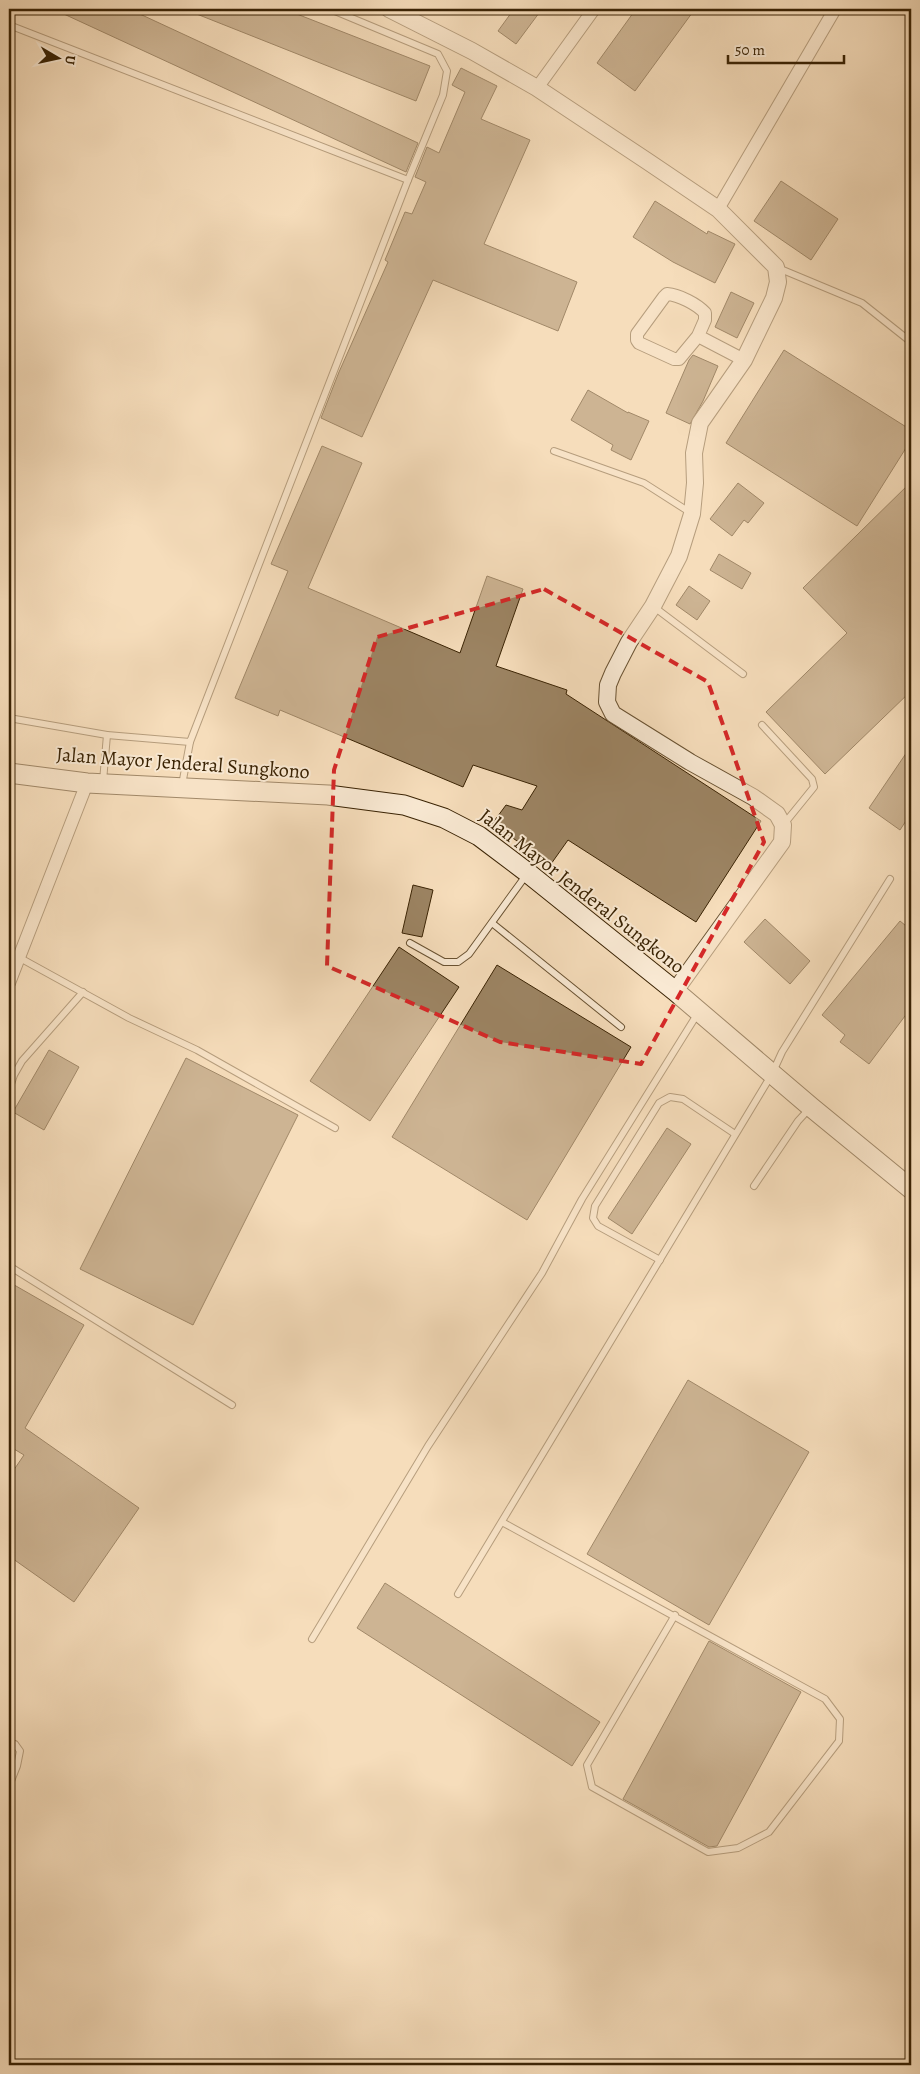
<svg xmlns="http://www.w3.org/2000/svg" width="920" height="2074" font-family="Alegreya,serif">
  <rect width="100%" height="100%" fill="#f6ddbb"/>
  <filter id="stains"><feTurbulence type="fractalNoise" baseFrequency=".004" numOctaves="4"/><feColorMatrix values="0 0 0 0 .2 0 0 0 0 .09 0 0 0 0 .02 0 0 0 .5 -.17"/></filter>
  <radialGradient id="worn" r=".72"><stop offset=".6" stop-color="#630" stop-opacity="0"/><stop offset="1" stop-color="#630" stop-opacity=".3"/></radialGradient>
  <!-- building -->
  <g fill="#9c8463" stroke="#3a2304">
    <polygon points="53,9 129,9 418,143 406,172"/>
    <polygon points="184,9 284,9 430,66 416,101"/>
    <polygon points="514,9 542,9 516,44 498,31"/>
    <polygon points="636,9 695,9 635,91 597,63"/>
    <polygon points="461,68 497,86 481,119 530,140 484,244 577,282 558,331 433,280 362,437 321,418 339,372 388,262 385,260 405,212 412,214 426,182 415,177 427,147 439,153 465,92 452,85"/>
    <polygon points="781,181 838,219 811,260 754,221"/>
    <polygon points="655,201 707,234 708,231 735,244 715,283 673,262 633,237"/>
    <polygon points="731,292 754,303 737,338 715,327"/>
    <polygon points="784,350 911,430 911,440 857,526 726,443"/>
    <polygon points="693,355 718,366 703,401 690,424 666,413 689,360"/>
    <polygon points="588,390 628,413 628,412 649,421 631,460 611,450 613,445 571,420"/>
    <polygon points="322,446 362,463 308,588 460,653 487,576 523,589 496,666 567,690 566,694 761,821 696,922 568,840 551,864 492,824 506,805 522,810 537,786 473,765 463,787 280,710 278,716 235,698 288,571 271,564"/>
    <polygon points="911,482 911,691 825,774 766,712 847,633 803,588"/>
    <polygon points="738,483 764,503 748,523 744,520 732,536 710,519"/>
    <polygon points="719,554 751,573 742,589 710,570"/>
    <polygon points="689,586 710,601 697,620 676,605"/>
    <polygon points="911,746 911,813 900,830 869,808"/>
    <polygon points="413,885 433,890 422,937 402,933"/>
    <polygon points="765,919 810,961 790,984 744,942"/>
    <polygon points="900,921 911,930 911,1008 869,1064 840,1042 845,1035 822,1015"/>
    <polygon points="399,947 459,987 370,1121 310,1081"/>
    <polygon points="497,965 631,1047 527,1220 392,1137"/>
    <polygon points="49,1050 79,1067 44,1130 13,1112"/>
    <polygon points="186,1058 298,1115 193,1325 80,1269"/>
    <polygon points="667,1128 691,1144 632,1234 608,1218"/>
    <polygon points="9,1282 84,1325 25,1428 139,1508 74,1602 9,1556 9,1477 24,1455 9,1446"/>
    <polygon points="688,1380 809,1452 709,1625 587,1554"/>
    <polygon points="385,1583 600,1722 572,1766 357,1628"/>
    <polygon points="709,1641 801,1692 717,1846 709,1847 623,1799"/>
  </g>
  <g fill="none" stroke-linecap="round" stroke-linejoin="round">
    <!-- service casing -->
    <g stroke="#695232" stroke-width="8">
      <g id="service">
        <polyline points="9,25 408,180"/>
        <polyline points="778,268 862,303 911,342"/>
        <polyline points="554,451 644,483 691,513"/>
        <polyline points="654,607 743,674"/>
        <polyline points="9,718 107,735 190,742 408,180 443,95 447,71 438,54 330,9"/>
        <polyline points="762,725 812,779 814,787 784,824"/>
        <polyline points="103,781 107,735"/>
        <polyline points="182,785 190,742"/>
        <polyline points="492,923 621,1027"/>
        <polyline points="410,943 444,962 458,962 469,954 527,874"/>
        <polyline points="20,958 129,1018 197,1050 335,1128"/>
        <polyline points="9,1090 14,1075 22,1061 83,992"/>
        <polyline points="754,1186 798,1121 810,1108"/>
        <polyline points="660,1260 598,1226 593,1218 595,1206 659,1103 670,1097 683,1099 735,1134"/>
        <polyline points="9,1266 232,1405"/>
        <polyline points="502,1522 825,1699 840,1719 839,1741 769,1832 738,1848 708,1852 592,1787 587,1765 675,1615"/>
        <polyline points="458,1594 772,1074 782,1052 890,879"/>
        <polyline points="312,1639 428,1446 542,1273 582,1199 698,1013"/>
        <polyline points="9,1742 15,1744 20,1751 17,1766 9,1786"/>
      </g>
    </g>
    <!-- minor casing -->
    <g stroke="#695232" stroke-width="14">
      <g id="minor">
        <polyline points="537,88 594,9"/>
        <polyline points="718,209 835,9"/>
        <path d="M 698,336 L 679,359 L 674,359 L 639,343 L 637,340 L 637,334 L 664,297 L 667,294 C 679,295 697,304 705,313 L 705,320 L 698,336 L 744,360"/>
        <polyline points="9,983 87,783"/>
      </g>
    </g>
    <!-- tertiary casing -->
    <g stroke="#695232" stroke-width="18">
      <polyline id="tertiary" points="389,9 472,51 537,88 647,161 718,209 776,267 778,282 774,298 744,360 700,423 694,453 695,483 692,514 679,556 653,606 629,642 613,673 608,685 607,702 613,714 690,762 753,797 777,814 783,825 782,842 675,991"/>
    </g>
    <!-- secondary casing -->
    <g stroke="#3a2304" stroke-width="21">
      <polyline id="secondary" points="9,773 87,783 328,795 404,805 444,818 479,836 528,873 675,991 811,1107 911,1189"/>
    </g>
    <!-- service -->
    <use href="#service" stroke="#f9e9d3" stroke-width="6"/>
    <!-- minor -->
    <use href="#minor" stroke="#f9e9d3" stroke-width="12"/>
    <!-- tertiary -->
    <use href="#tertiary" stroke="#f9e9d3" stroke-width="16"/>
    <!-- secondary -->
    <use href="#secondary" stroke="#f9e9d3" stroke-width="19"/>
  </g>
  <!-- marked area -->
  <path d="M0 0H920V2074H0ZM 544,589 L 708,682 L 764,842 L 641,1064 L 500,1042 L 327,966 L 334,770 L 377,637 Z" fill="#f6ddbb" fill-opacity=".55" fill-rule="evenodd"/>
  <path fill="none" stroke="#d62828" stroke-width="4" stroke-dasharray="10 6" stroke-linejoin="round" d="M 544,589 L 708,682 L 764,842 L 641,1064 L 500,1042 L 327,966 L 334,770 L 377,637 Z"/>
  <g text-anchor="middle" dominant-baseline="central" stroke-width="4" stroke-linejoin="round" paint-order="stroke">
    <!-- street labels -->
    <g font-size="20" fill="#3a2304" stroke="#f9e9d3">
      <text transform="translate(183 763) rotate(4)">Jalan Mayor Jenderal Sungkono</text>
      <text transform="translate(582 891) rotate(38)">Jalan Mayor Jenderal Sungkono</text>
    </g>
  </g>
  <!-- margin -->
  <rect width="920" height="2074" fill="none" stroke="#f6ddbb" stroke-width="30"/>
  <rect x="10" y="10" width="900" height="2054" fill="none" stroke="#3a2304" stroke-width="2.5"/>
  <rect x="15" y="15" width="890" height="2044" fill="none" stroke="#3a2304"/>
  <!-- north arrow -->
  <g transform="translate(58 58) rotate(99)" stroke="#f9e9d3" stroke-width="4" paint-order="stroke">
  <path d="M0-4L9 19L0 12L-9 19Z" fill="#3a2304"/>
  <text y="-8" font-size="14" font-weight="bold" text-anchor="middle" fill="#3a2304">U</text>
  </g>
  <!-- scale -->
  <path d="M728 55v8h116v-8" fill="none" stroke="#3a2304" stroke-width="2.5"/>
  <text x="735" y="55" font-size="15" fill="#3a2304" stroke="#f9e9d3" stroke-width="4" paint-order="stroke">50 m</text>
  <rect width="100%" height="100%" filter="url(#stains)"/>
  <rect width="100%" height="100%" fill="url(#worn)"/>
</svg>
